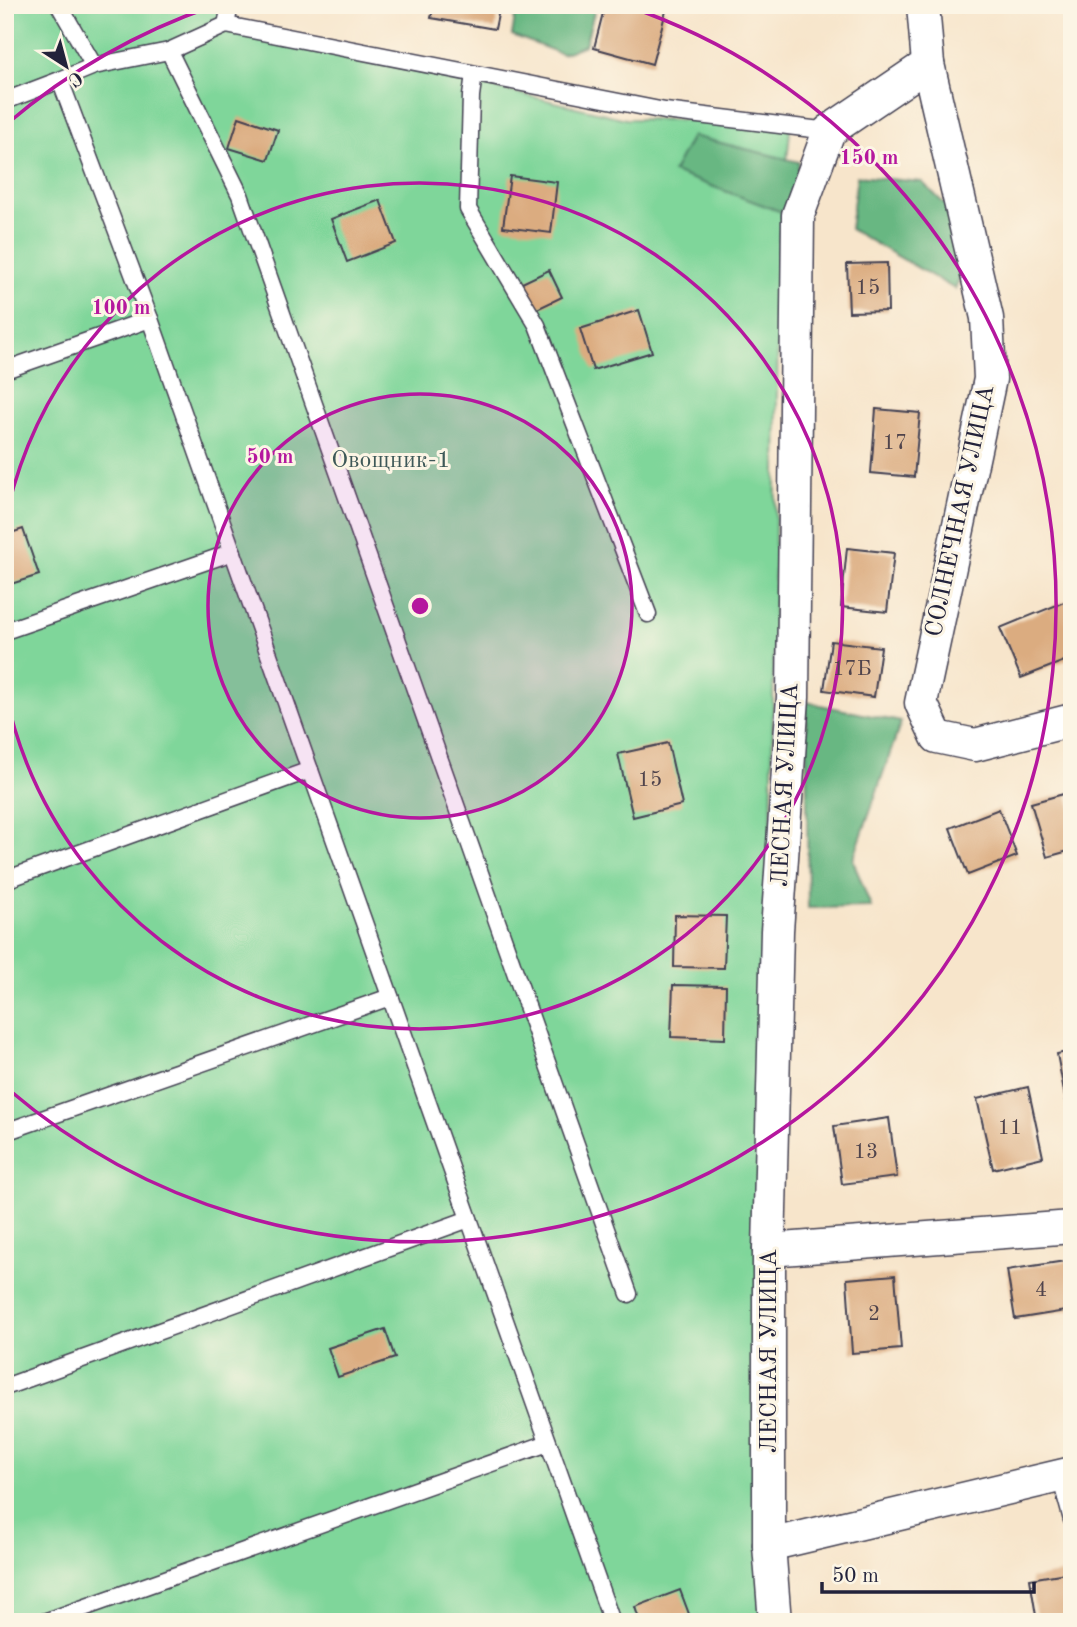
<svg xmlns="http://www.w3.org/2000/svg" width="1077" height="1627" font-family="'Old Standard TT',serif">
  <rect width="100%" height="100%" fill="#fcf5e5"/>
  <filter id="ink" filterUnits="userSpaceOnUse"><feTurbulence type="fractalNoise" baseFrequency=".0143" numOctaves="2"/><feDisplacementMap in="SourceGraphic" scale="14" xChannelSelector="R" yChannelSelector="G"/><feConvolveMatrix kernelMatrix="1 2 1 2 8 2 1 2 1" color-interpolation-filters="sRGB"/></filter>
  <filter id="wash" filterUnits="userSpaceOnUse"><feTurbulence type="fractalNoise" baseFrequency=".00686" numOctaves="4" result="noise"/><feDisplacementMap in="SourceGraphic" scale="28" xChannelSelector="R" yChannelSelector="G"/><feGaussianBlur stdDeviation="1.57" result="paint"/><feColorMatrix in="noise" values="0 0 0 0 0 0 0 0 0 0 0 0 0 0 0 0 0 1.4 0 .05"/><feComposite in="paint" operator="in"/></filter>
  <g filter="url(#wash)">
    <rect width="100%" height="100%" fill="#f7e5cb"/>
    <!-- green -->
    <polygon fill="#7fd69a" stroke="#507c6a" stroke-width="2" points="5,5 217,5 256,31 626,119 791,121 779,241 761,1622 5,1622"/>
    <!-- forest -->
    <g fill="#67b782" stroke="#446c5e" stroke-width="2">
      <polygon points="517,5 596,5 585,45 562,54 512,35"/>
      <polygon points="692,136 799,162 793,216 673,172"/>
      <polygon points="857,176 922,182 978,237 955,289 850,229"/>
      <polygon points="806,702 901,722 853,860 871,907 808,908"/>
    </g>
    <g id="blocks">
      <!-- building -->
      <g fill="#dbac80">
        <polygon points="434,5 500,5 495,29 431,18"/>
        <polygon points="605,5 645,5 666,11 652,64 594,48"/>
        <polygon points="239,117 278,130 268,160 229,148"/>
        <polygon points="510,176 557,182 551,233 503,227"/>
        <polygon points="380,200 396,243 347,262 331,219"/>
        <polygon points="887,263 888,311 849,312 847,264"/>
        <polygon points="549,270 562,297 533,311 520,284"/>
        <polygon points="639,310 652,352 593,370 580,329"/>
        <polygon points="876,409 920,413 914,477 871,473"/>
        <polygon points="23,529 39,575 5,586 5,535"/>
        <polygon points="847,548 894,553 887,612 841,607"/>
        <polygon points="1069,600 1072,607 1072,658 1021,678 1000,628"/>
        <polygon points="831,641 881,647 874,697 824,690"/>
        <polygon points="668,743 682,805 633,817 618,754"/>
        <polygon points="1067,793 1072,809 1072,850 1047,857 1031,803"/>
        <polygon points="999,809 1017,856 968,875 950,828"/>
        <polygon points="675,915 726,916 724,968 674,967"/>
        <polygon points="673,985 726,986 725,1039 671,1037"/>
        <polygon points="1072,1051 1072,1111 1068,1112 1057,1054"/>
        <polygon points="1028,1087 1043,1157 993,1169 977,1099"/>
        <polygon points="889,1118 897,1177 842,1184 834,1126"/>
        <polygon points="1072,1260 1072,1310 1015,1319 1007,1270"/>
        <polygon points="895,1275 901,1349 852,1353 847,1279"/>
        <polygon points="385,1329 395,1358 338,1377 328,1348"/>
        <polygon points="1066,1573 1072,1620 1037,1622 1030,1579"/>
        <polygon points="680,1590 692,1622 640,1622 635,1607"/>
      </g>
    </g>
  </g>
  <g filter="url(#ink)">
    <use href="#blocks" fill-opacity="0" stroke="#423f51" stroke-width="2"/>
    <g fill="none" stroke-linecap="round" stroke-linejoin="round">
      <!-- service casing -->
      <g stroke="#423f51" stroke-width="19">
        <g id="service">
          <polyline points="59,5 94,66"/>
          <polyline points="226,25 230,5"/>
          <polyline points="169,51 240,195 629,1294"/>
          <polyline points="474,74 471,96 468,209 537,325 648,614"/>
          <polyline points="60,80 94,66 169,51 226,25 665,111 829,131"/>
          <polyline points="5,101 60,80 150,319 612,1622"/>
          <polyline points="5,370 150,319"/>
          <polyline points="5,631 233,552"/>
          <polyline points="5,880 310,770"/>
          <polyline points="5,1132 390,997"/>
          <polyline points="5,1387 469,1219"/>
          <polyline points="1060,1476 1072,1520"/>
          <polyline points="44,1622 548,1443"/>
        </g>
      </g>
      <!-- minor casing -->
      <g stroke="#423f51" stroke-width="35">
        <g id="minor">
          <polyline points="928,64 987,318 990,379 921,703 937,737 975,745 1072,720"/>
          <polyline points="769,1250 1072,1227"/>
          <polyline points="769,1545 1072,1473"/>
          <polyline points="775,1622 769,1545 769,1250 777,931 793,697 798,215 829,131 928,64 923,5"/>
        </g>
      </g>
      <!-- service -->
      <use href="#service" stroke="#fff" stroke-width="16"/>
      <!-- minor -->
      <use href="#minor" stroke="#fff" stroke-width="32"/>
    </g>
  </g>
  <!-- distance rings -->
  <circle cx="420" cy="606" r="212" fill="#b5179e" fill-opacity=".12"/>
  <g fill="none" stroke="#b5179e" stroke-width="3.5">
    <circle cx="420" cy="606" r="212"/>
    <path d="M5 522A423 423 0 1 1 5 690"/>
    <path d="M8 123A635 635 0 0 1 213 6M627 6A635 635 0 1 1 8 1089"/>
  </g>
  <g text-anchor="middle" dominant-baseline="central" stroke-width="6" stroke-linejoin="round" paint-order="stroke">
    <!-- number labels -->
    <g font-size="21" fill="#50444c">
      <text x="868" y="288">15</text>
      <text x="895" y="443">17</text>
      <text x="852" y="669">17Б</text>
      <text x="650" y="780">15</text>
      <text x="1010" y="1128">11</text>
      <text x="866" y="1152">13</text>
      <text x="1041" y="1290">4</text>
      <text x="874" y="1314">2</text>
    </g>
    <!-- park labels -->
    <g font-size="24" fill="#3e5858" stroke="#fcf5e5">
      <text x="391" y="461">Овощник-1</text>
    </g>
    <!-- street labels -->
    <g font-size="24" fill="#22223b" stroke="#fcf5e5">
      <text transform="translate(961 511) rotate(-78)">СОЛНЕЧНАЯ УЛИЦА</text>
      <text transform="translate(786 785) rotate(-87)">ЛЕСНАЯ УЛИЦА</text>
      <text transform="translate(770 1351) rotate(-90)">ЛЕСНАЯ УЛИЦА</text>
    </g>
  </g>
  <circle cx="420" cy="606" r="10" fill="#b5179e" stroke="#fcf5e5" stroke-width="3.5"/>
  <g font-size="21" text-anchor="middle" font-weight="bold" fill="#b5179e" stroke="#fcf5e5" stroke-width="6" stroke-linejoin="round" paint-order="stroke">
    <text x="869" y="164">150 m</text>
    <text x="121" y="314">100 m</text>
    <text x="270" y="463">50 m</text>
  </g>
  <!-- margin -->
  <rect width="1077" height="1627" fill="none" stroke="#fcf5e5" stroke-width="28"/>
  <!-- north arrow -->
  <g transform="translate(66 66) rotate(144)" stroke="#fcf5e5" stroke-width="5" paint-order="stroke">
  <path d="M0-5L12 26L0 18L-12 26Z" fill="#22223b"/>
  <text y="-10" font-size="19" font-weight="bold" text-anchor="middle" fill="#22223b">С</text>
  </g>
  <!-- scale -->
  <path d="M822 1582v10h212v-10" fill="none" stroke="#22223b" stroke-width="3.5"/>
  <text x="832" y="1582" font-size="21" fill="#22223b" stroke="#fcf5e5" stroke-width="5" paint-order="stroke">50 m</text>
</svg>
